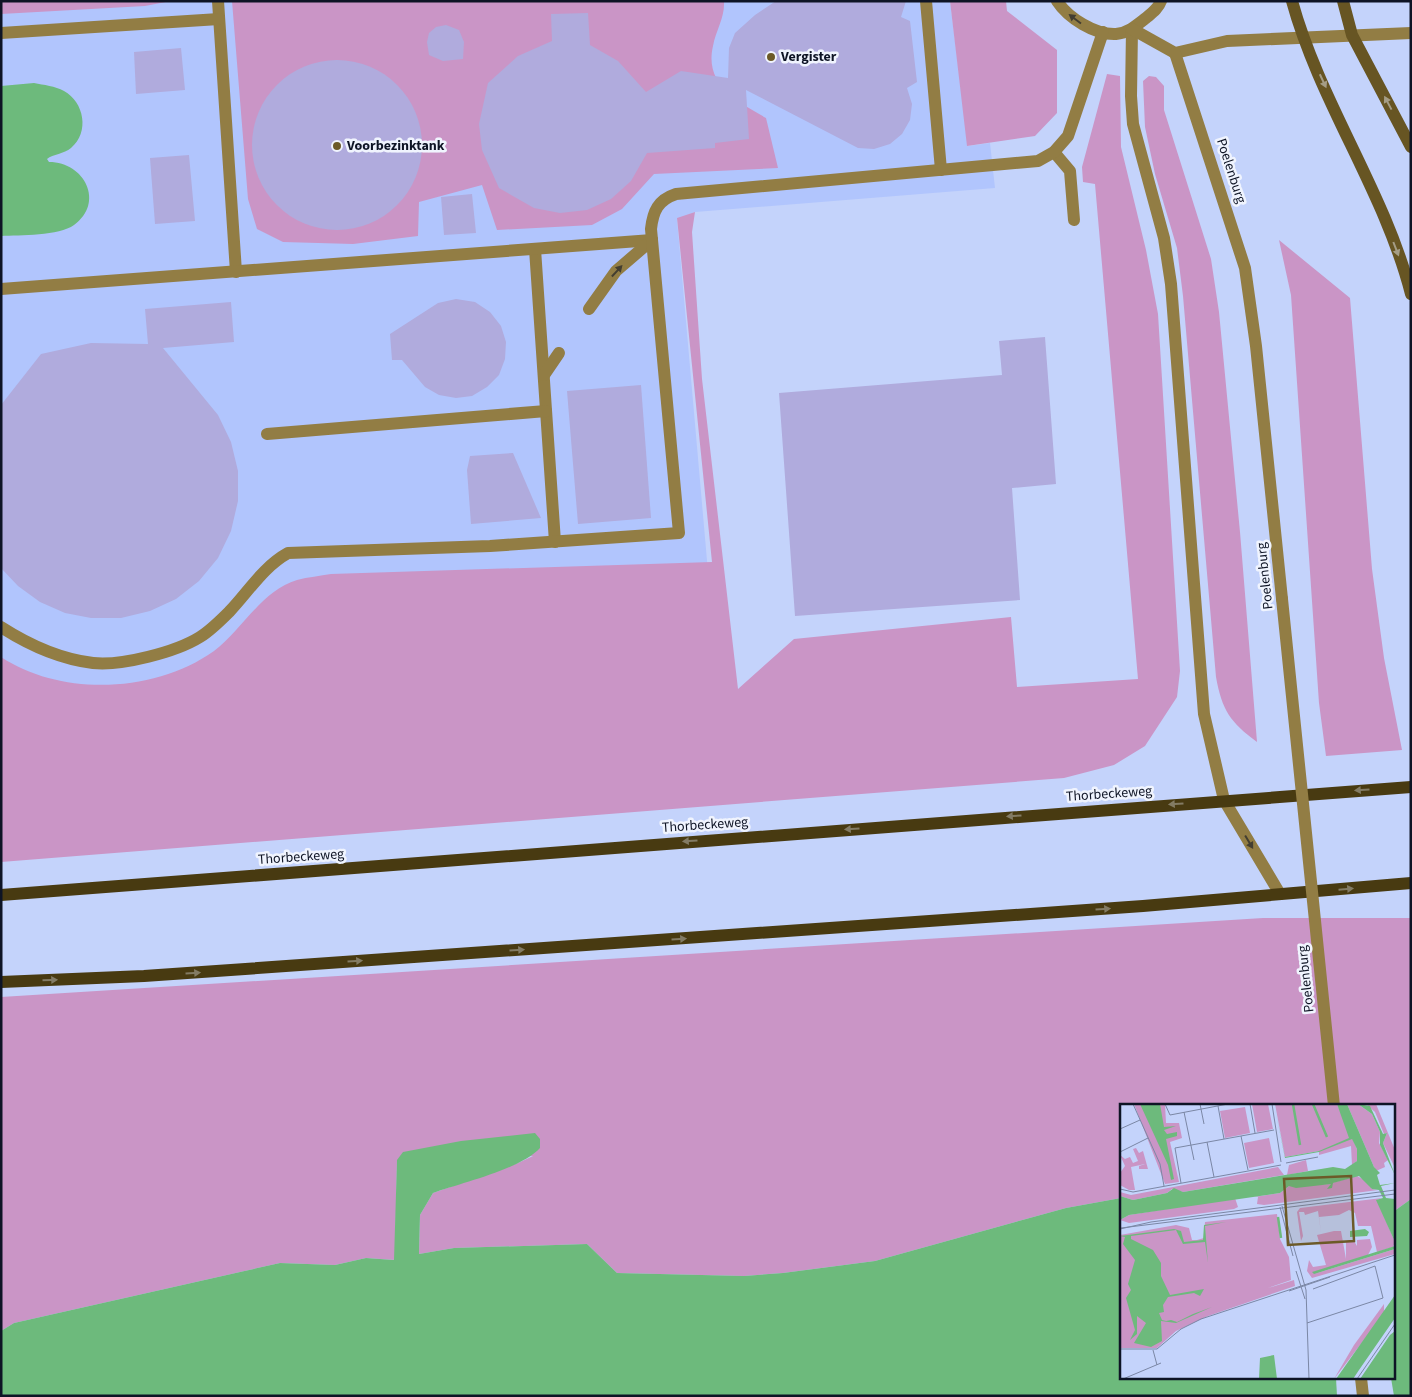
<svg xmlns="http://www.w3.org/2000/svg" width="1412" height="1397" font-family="'Source Sans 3',sans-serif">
  <rect width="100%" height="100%" fill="#c4d3fb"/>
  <!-- built -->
  <polygon fill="#b1c5fd" points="1,1 950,1 968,146 990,143 995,188 695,212 677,219 719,697 1,755"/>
  <!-- green -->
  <g fill="#ca95c6">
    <polygon points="1,1 171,1 145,6 1,14"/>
    <path d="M 232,1 L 724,1 C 725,18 716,30 713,46 C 704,85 737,101 766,118 L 778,168 L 654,174 L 622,209 L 592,225 L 497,230 L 482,185 L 419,202 L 418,236 L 353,244 L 283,242 L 257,229 L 248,199 Z"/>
    <polygon points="950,1 1006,1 1007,11 1057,50 1057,113 1035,136 967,146"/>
    <path d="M 1107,74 L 1120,76 L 1121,147 L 1146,250 L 1158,314 L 1180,671 L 1177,697 L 1145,746 L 1114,765 L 1064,778 L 1,862 L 1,657 C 62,697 155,693 214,651 C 242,630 262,590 297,580 C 308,577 320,576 331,574 L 712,562 L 677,218 L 695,212 L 692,232 L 702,379 L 738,689 L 794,639 L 1011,617 L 1017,687 L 1138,679 L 1095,184 L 1083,182 L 1082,167 Z"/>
    <path d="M 1149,76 L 1156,77 L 1164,86 L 1164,110 L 1211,259 L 1219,312 L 1240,532 L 1257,742 C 1230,722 1222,710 1216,677 L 1183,296 L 1177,248 L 1155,174 L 1145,127 L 1143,81 Z"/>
    <polygon points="1279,240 1350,298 1372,569 1384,658 1402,750 1326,756 1319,703 1291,295"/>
    <polygon points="1263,918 1411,918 1411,1199 1393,1212 1393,1106 1121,1106 1121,1198 1066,1208 875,1261 783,1273 744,1276 617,1273 587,1244 454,1248 419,1254 420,1215 433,1193 518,1163 533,1156 397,1160 395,1260 366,1258 335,1265 280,1263 14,1323 1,1331 1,997"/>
  </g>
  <!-- water -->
  <g fill="#6dba7c">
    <path d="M 34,83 C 44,85 55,86 64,91 C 84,102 90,132 71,148 C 64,154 53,154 47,159 L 49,162 C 85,162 105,203 74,225 C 59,236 20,235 1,236 L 1,86 Z"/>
    <path d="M 535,1133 L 540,1139 L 540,1148 C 521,1169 461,1183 433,1193 L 420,1215 L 419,1254 L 454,1248 L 587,1244 L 617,1273 L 744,1276 L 783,1273 L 875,1261 L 1066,1208 L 1121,1198 L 1121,1378 L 1393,1378 L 1393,1212 L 1411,1199 L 1411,1396 L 1,1396 L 1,1331 L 14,1323 L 280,1263 L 335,1265 L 366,1258 L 394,1260 L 397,1160 L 403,1152 L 461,1141 Z"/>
  </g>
  <!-- pier -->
  <polygon fill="#c4d3fb" points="1336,1378 1391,1378 1394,1396 1337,1396"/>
  <!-- building -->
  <g fill="#b0abdd">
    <polygon points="776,1 906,1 901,17 910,21 917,82 907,88 912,104 910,120 902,134 890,144 874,149 858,148 746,90 749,139 715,143 715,148 647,153 631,181 611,199 587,210 560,213 534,208 499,188 482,150 479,124 488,83 518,56 552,41 551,14 588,13 590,45 618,61 646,92 681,71 728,78 729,48 735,33 755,15"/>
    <polygon points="446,25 459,30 464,42 463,59 443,61 429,55 427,42 429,33 436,27"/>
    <polygon points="181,48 185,90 136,94 134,52"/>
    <circle cx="337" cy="145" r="85"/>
    <polygon points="189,155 195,221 155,224 150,158"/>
    <polygon points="472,194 476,233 444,235 441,197"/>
    <polygon points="456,299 475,302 490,312 501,326 506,342 505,359 499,375 487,387 472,396 456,398 439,395 425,387 402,360 392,360 390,334 438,303"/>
    <polygon points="231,302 234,342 163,348 218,415 231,442 238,471 238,501 231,531 218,558 199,581 176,599 150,611 121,618 91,618 65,613 40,602 18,586 1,568 1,405 41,354 91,343 148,344 145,309"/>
    <polygon points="1045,337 1056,484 1012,488 1020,600 795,616 779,393 1002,375 999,341"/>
    <polygon points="641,385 651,518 578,524 567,391"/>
    <polygon points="513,453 541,518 471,524 467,470 470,456"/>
  </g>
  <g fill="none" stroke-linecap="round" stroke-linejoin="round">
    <!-- lane -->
    <g stroke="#927d44" stroke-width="12">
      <polyline points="218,1 236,272"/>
      <polyline points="926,1 941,170"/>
      <path d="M 1057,1 C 1068,18 1095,35 1116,34 C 1128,33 1137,25 1146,18 C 1152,13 1158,9 1161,1"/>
      <polyline points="1132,29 1131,96 1133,124 1164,238 1171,284 1204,714 1224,800 1280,894"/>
      <polyline points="1132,29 1175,53 1227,41 1411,33"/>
      <polyline points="1,33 219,19"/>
      <polyline points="1175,53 1245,268 1256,346 1282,599"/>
      <polyline points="1054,152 1070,171 1074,220"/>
      <polyline points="535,249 555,542"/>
      <polyline points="1,289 652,240"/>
      <polyline points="589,309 616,271 652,240"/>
      <polyline points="544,375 559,353"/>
      <polyline points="267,434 546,411"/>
      <path d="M 1,627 C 29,645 60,659 93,663 C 122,666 176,652 200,637 C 210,631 221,620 229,612 C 249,591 263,567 288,553 L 490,546 L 679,533 L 651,229 C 653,211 658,200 676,194 L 1038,161 L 1054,152 L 1068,136 L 1103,32"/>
      <polyline points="1361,1378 1363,1396"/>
    </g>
    <!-- secondary -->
    <g stroke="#675523" stroke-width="12">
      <path d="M 1292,1 C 1320,103 1385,192 1411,294"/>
      <polyline points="1343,1 1352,35 1411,147"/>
    </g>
    <!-- primary -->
    <g stroke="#483a11" stroke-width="12">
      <polyline points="1,895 1411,787"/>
      <polyline points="1,982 144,976 1143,906 1411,883"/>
    </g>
    <!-- lane-bridge -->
    <polyline stroke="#927d44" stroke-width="12" points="1282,599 1334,1106"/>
  </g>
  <!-- one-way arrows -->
  <defs><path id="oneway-solid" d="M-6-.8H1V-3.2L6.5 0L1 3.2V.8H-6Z" transform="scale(1.25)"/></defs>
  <g fill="#433e31">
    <use href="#oneway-solid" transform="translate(1075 19) rotate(-143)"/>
    <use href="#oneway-solid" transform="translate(617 271) rotate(-47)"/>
    <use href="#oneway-solid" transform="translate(1249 842) rotate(59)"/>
  </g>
  <g fill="#a59d86">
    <use href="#oneway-solid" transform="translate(1323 81) rotate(65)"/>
    <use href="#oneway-solid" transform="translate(1388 103) rotate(-118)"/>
    <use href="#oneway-solid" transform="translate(1396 249) rotate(69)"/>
  </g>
  <g fill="#837b64">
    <use href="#oneway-solid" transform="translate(1362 790) rotate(176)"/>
    <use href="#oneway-solid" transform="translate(1176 804) rotate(176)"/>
    <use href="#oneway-solid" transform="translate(1014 816) rotate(176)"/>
    <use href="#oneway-solid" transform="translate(852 829) rotate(176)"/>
    <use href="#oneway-solid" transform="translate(690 841) rotate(176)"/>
    <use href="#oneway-solid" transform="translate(1346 889) rotate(-5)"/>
    <use href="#oneway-solid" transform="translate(1103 909) rotate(-4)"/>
    <use href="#oneway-solid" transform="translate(679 939) rotate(-4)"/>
    <use href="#oneway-solid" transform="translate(517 950) rotate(-4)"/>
    <use href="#oneway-solid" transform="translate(355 961) rotate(-4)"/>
    <use href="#oneway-solid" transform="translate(193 973) rotate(-4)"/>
    <use href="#oneway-solid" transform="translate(50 980) rotate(-2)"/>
  </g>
  <!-- markers -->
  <g fill="#6c5a28" stroke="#f0f4fe" stroke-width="2">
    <circle cx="771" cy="57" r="5"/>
    <circle cx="337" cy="146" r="5"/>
  </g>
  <g text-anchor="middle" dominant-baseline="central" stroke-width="5" stroke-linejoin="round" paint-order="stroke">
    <!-- poi labels -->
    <g font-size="14" font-weight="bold" fill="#0e1425" stroke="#f0f4fe" text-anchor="start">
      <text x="781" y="57">Vergister</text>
      <text x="347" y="146">Voorbezinktank</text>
    </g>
    <!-- street labels -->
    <g font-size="14" fill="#0e1425" stroke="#f0f4fe">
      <text transform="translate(1231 171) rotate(72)">Poelenburg</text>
      <text transform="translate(1265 576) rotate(-96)">Poelenburg</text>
      <text transform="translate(1109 794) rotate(-4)">Thorbeckeweg</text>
      <text transform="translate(705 825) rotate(-4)">Thorbeckeweg</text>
      <text transform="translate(301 857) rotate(-4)">Thorbeckeweg</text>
      <text transform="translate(1306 979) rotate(-96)">Poelenburg</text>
    </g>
  </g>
  <!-- overview -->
  <g transform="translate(1120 1104)">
    <rect width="275" height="275" fill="#c4d3fb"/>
    <path d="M 14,0 L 45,0 L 46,19 L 59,19 L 62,34 L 50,38 L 59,78 L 45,80 ZM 132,0 L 148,0 L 153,25 L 137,28 ZM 155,0 L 217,0 L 237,45 L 237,57 L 232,61 L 231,42 L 199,51 L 199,47 L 165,53 ZM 227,0 L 238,0 L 252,10 L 260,28 L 259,39 L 268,56 L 264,59 L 265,63 L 256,67 L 254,63 ZM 246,0 L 256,0 L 275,46 L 275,64 L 263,39 L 267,29 L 264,30 L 255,8 ZM 125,3 L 130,29 L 105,34 L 100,7 ZM 149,34 L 154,59 L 129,64 L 124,39 ZM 16,44 L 19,49 L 23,47 L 28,65 L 19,65 L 19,62 L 25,60 L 11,63 L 15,86 L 9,86 L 0,81 L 0,69 L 5,62 L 0,51 L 5,55 L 10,53 L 13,59 L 18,57 L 13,45 ZM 186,56 L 188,67 L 167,71 L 169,61 ZM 158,63 L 164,71 L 63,88 L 52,85 L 47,89 L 13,96 L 0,92 L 0,88 L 11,91 ZM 237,72 L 248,78 L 252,85 L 258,86 L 144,101 L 137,100 L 138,93 L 134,93 L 160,89 L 169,82 L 211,80 L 212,84 L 212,79 ZM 115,94 L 118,103 L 114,105 L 9,119 L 0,116 L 9,111 ZM 262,94 L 257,96 L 275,138 L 273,143 L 257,148 L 251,122 L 238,122 L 235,109 L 229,106 L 219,111 L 199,113 L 201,129 L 198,107 L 185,111 L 184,108 L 179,108 L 183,132 L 181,137 L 177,108 L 180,104 ZM 157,110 L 160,135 L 169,153 L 171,176 L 148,184 L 174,176 L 175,182 L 88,212 L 56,227 L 37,244 L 0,244 L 0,131 L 56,121 L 69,124 L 72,136 L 77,136 L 84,134 L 85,118 ZM 214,127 L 221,127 L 226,155 L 226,138 L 234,137 L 237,142 L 237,136 L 250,135 L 252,143 L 248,151 L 194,170 L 275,145 L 275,150 L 192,174 L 187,167 L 189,156 L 193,163 L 206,161 L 197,131 ZM 264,200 L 264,210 L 214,275 L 234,241 Z" fill="#ca95c6"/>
    <path d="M 20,0 L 40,0 L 44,23 L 56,22 L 44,26 L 47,30 L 57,28 L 57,32 L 46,35 L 54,75 L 51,76 L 48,61 ZM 154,0 L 165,53 L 199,47 L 229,34 L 217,0 L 227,0 L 254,63 L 260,69 L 257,71 L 260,81 L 275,79 L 261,82 L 266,94 L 275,95 L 275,138 L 256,96 L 263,94 L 259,86 L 252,85 L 239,72 L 213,79 L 212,84 L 207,85 L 211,80 L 176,84 L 169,82 L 160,89 L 9,111 L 0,116 L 0,92 L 13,96 L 47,89 L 54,84 L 63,88 L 213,63 L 225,65 L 237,57 L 237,45 L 232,35 L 199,48 L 165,54 ZM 238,0 L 250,2 L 263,30 L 267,29 L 263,39 L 275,71 L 260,41 L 260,28 L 252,10 ZM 106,118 L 85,122 L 88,159 L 85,138 L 63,140 L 56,126 L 11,132 L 11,135 L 33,146 L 41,159 L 41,172 L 50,191 L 84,185 L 80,192 L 74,189 L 48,193 L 43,201 L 44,208 L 39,209 L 42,216 L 46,217 L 51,216 L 57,218 L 73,210 L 92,203 L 56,219 L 41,217 L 42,237 L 31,243 L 14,239 L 26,219 L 17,212 L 17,230 L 10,236 L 15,226 L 6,194 L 11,186 L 8,180 L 15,156 L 3,140 L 5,133 L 0,132 L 54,125 L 61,127 L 64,138 L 83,136 L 84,121 ZM 245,125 L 249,128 L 247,132 L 230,133 L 230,127 ZM 275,142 L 275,145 L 194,170 L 192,168 ZM 275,191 L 275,214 L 239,266 L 233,275 L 216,275 ZM 275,227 L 275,275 L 240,275 L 270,231 ZM 154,251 L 157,275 L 139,275 L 140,254 Z" fill="#6dba7c"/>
    <path fill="none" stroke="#6dba7c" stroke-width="2.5" d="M 173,0 L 180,41M 193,0 L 207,33M 158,113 L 161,134"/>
    <path fill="none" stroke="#7b87a5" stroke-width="1" d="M 13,0 L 40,60 L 44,82M 45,0 L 50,11 L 108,0M 80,0 L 84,20M 130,0 L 135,29M 152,0 L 161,58M 98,2 L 104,35M 64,8 L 74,56M 0,25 L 20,16M 121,32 L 128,66M 87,38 L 94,73M 0,48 L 28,34M 166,59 L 198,53M 61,79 L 55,44 L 154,26M 0,85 L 13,88 L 161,61M 162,102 L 186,186 L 189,275M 160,103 L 173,152M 1,124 L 275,90M 0,125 L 31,118 L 275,86M 176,167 L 185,195M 169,187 L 210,173M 187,219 L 263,194 L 255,162 L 193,185M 0,245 L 37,245 L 61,225 L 81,215 L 275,151M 33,246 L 37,261M 3,275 L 41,259M 237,275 L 275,220"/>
    <path fill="#6c5a28" fill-opacity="0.15" stroke="#6c5a28" stroke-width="2.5" d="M 231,72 L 234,137 L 168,141 L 164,75 Z"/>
    <rect width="275" height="275" fill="none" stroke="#0e1425" stroke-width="2.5"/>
  </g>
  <!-- border -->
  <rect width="1412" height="1397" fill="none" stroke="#0e1425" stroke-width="5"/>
</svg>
